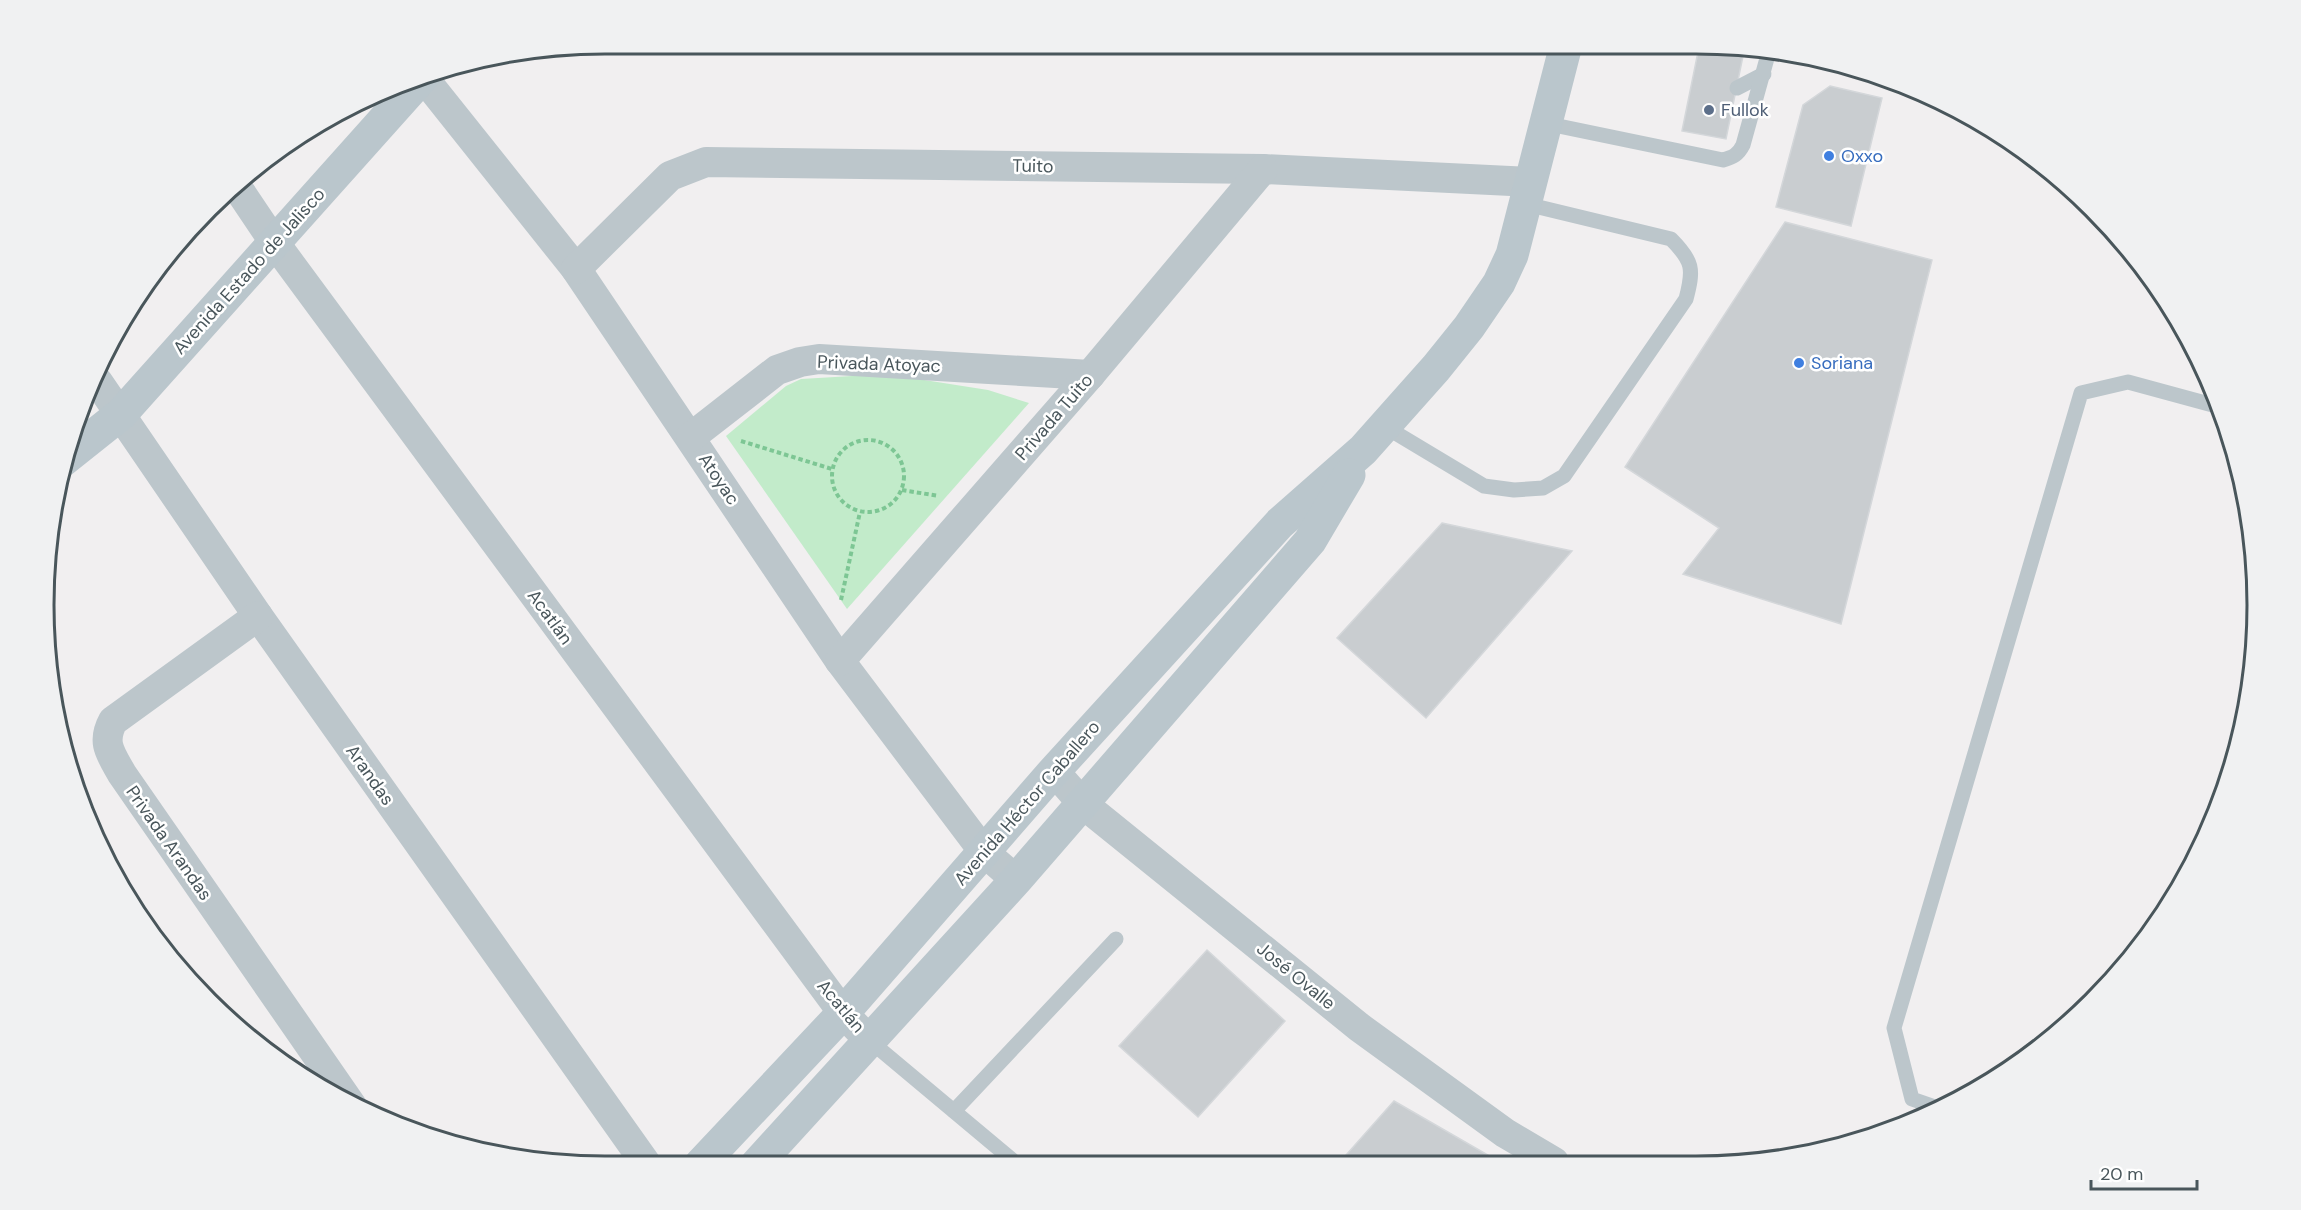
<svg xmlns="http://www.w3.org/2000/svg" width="2301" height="1210" font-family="'DM Sans',sans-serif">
  <rect width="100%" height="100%" fill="#f1eff0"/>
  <!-- green -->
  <polygon fill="#c2ebca" points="886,374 988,390 1029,403 847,609 726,436 786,386 801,379"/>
  <!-- building -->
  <g fill="#c9cdd0" stroke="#d4d7da" stroke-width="1.5">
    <polygon points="1699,47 1743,56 1726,139 1682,131"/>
    <polygon points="1830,86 1882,98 1851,226 1776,207 1803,105"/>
    <polygon points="1785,222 1932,260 1841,624 1683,574 1719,528 1625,467"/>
    <polygon points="1442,523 1572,551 1426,718 1337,638"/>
    <polygon points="1207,950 1285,1021 1198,1117 1119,1046"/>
    <polygon points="1394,1101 1500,1162 1339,1163"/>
  </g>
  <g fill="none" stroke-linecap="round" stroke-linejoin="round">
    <!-- path -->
    <g stroke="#7dc694" stroke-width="4" stroke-dasharray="4.5 3" stroke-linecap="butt">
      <circle cx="868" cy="476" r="36"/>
      <polyline points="741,441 832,469"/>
      <polyline points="902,490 939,496"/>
      <polyline points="841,600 860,512"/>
    </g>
    <!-- lane -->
    <g stroke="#bcc6cb" stroke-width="15">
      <polyline points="1737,88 1764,74"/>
      <path d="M 1544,123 L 1723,160 C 1733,157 1738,155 1743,145 L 1769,51"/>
      <path d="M 1384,426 L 1484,486 L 1514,490 L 1543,488 L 1564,476 L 1686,299 C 1694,269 1693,261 1671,239 L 1526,204"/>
      <polyline points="870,1041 1017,1164"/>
      <polyline points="1938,1108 1912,1099 1894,1028 2081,393 2128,382 2220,407"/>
      <polyline points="954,1111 1116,939"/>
    </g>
    <!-- street -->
    <g stroke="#bcc6cb" stroke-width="30">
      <polyline points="423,77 576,269 840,661 984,852 1016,880"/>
      <polyline points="237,187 274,242 843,1013 870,1041"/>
      <polyline points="576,269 670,176 706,162 1263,169 1530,182"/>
      <polyline points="98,382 258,616 647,1165"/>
      <polyline points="691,437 777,370 800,362 819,359 1090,375"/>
      <path d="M 258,616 L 113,721 C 101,743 111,754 122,774 L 352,1106"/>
      <polyline points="840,661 1090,375 1263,169"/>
      <polyline points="1054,771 1083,804 1359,1027 1505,1133 1554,1162"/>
    </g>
    <!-- secondary -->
    <g stroke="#bac6cc" stroke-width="33">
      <polyline points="62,461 121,414 426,73"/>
      <polyline points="700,1165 843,1013 1054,771 1280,523 1363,450 1436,368 1469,327 1499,283 1512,255 1566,45"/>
      <polyline points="756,1165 1016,880 1310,541 1349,475"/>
    </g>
  </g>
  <!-- markers -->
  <circle fill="#5c6f8a" stroke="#fff" stroke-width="2" cx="1709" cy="110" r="6"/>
  <g fill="#3f7fe0" stroke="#fff" stroke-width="2">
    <circle cx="1829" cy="156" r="6"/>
    <circle cx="1799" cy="363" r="6"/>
  </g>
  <g text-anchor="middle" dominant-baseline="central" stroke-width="5" stroke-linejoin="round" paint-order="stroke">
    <!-- service labels -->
    <g font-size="18" fill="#4e5e75" stroke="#fff" text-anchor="start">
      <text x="1721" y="110">Fullok</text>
    </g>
    <!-- shop labels -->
    <g font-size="18" fill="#366cbe" stroke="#fff" text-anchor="start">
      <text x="1841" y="156">Oxxo</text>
      <text x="1811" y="363">Soriana</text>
    </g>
    <!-- street labels -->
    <g font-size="18" fill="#49565b" stroke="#fff">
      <text transform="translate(1033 166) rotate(1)">Tuito</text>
      <text transform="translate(249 271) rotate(-48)">Avenida Estado de Jalisco</text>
      <text transform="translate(879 364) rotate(2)">Privada Atoyac</text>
      <text transform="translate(1054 417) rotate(-49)">Privada Tuito</text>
      <text transform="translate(719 479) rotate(56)">Atoyac</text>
      <text transform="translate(550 617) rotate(54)">Acatlán</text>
      <text transform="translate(370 775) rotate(55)">Arandas</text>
      <text transform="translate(1027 803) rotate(-49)">Avenida Héctor Caballero</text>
      <text transform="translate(169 843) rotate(55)">Privada Arandas</text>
      <text transform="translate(1296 976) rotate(39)">José Ovalle</text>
      <text transform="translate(841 1006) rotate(50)">Acatlán</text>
    </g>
  </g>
  <!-- crop -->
  <path d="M0 0H2301V1210H0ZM605 54H1696A551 551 0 0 1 2247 605V605A551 551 0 0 1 1696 1156H605A551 551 0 0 1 54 605V605A551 551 0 0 1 605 54Z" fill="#f0f1f2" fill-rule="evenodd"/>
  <path fill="none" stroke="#49565b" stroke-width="3" d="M605 54H1696A551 551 0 0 1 2247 605V605A551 551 0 0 1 1696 1156H605A551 551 0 0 1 54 605V605A551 551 0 0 1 605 54Z"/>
  <!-- scale -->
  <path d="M2091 1180v9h106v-9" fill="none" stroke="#49565b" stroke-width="3"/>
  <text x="2100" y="1180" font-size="18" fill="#49565b" stroke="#ffffff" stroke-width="4.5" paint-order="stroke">20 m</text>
</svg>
